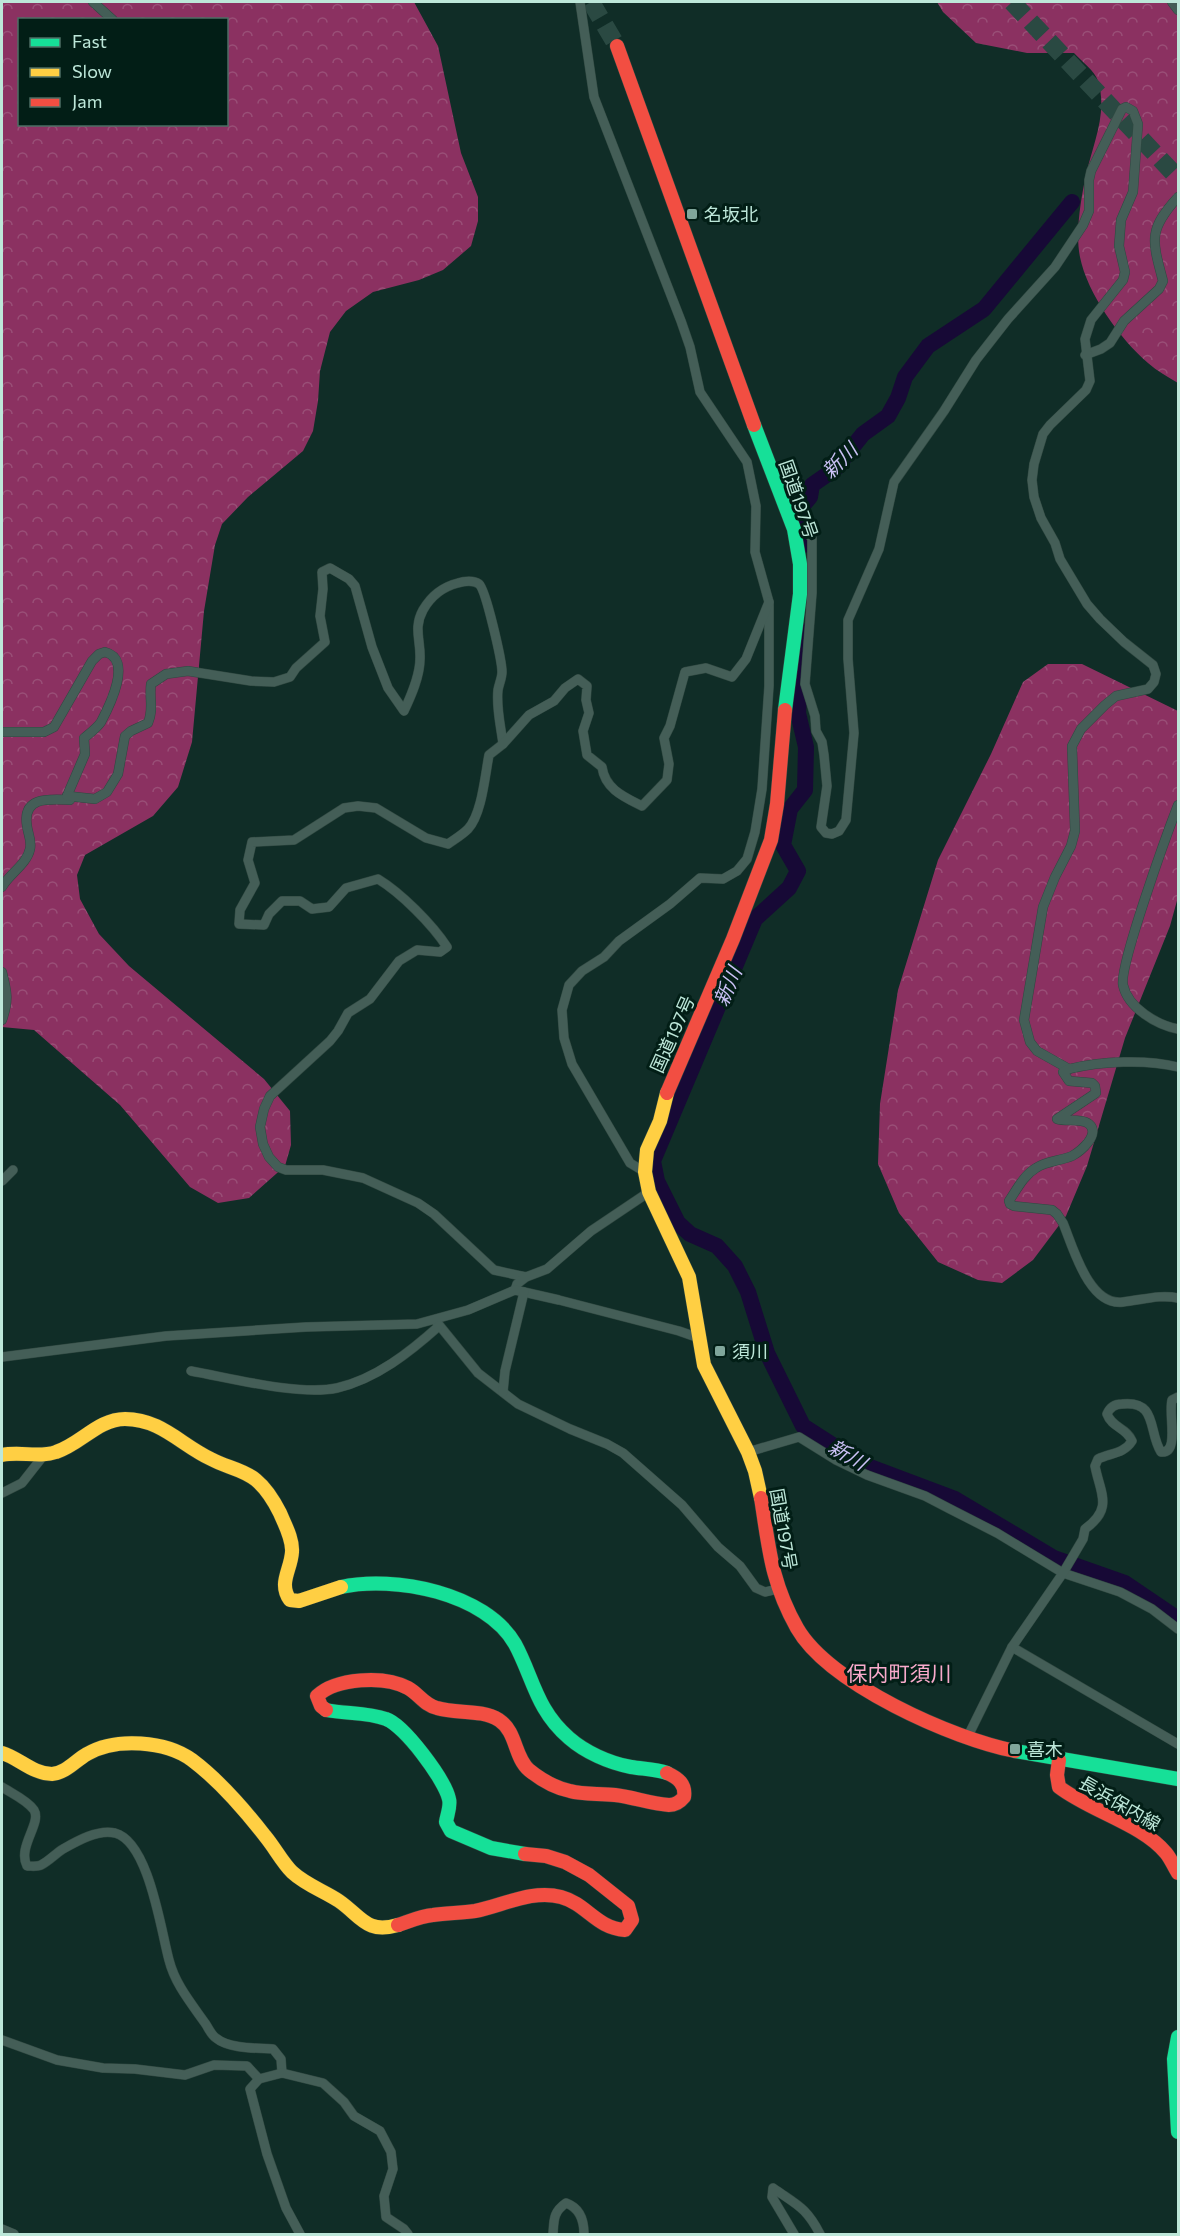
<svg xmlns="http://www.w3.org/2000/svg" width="1180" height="2236" font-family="Commissioner,'Noto Sans JP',sans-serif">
  <defs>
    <pattern id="forest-crowns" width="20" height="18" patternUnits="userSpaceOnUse" patternTransform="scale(1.5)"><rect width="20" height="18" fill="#8b3161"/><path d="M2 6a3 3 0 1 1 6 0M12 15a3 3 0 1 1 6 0" fill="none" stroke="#994f77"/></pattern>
  </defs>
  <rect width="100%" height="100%" fill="#102d27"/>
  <!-- forest -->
  <g fill="url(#forest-crowns)" fill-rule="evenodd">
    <path d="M 2,2 L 414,2 L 438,46 L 461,153 L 478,197 L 478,221 L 471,246 L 443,270 L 419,280 L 373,292 L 346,311 L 330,332 L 320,371 L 318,401 L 313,431 L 303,451 L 248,497 L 222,524 L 215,545 L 204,611 L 192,742 L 178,787 L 153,816 L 85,855 L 77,875 L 80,899 L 99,934 L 129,966 L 264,1079 L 290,1111 L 291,1145 L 285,1166 L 249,1198 L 218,1203 L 190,1187 L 120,1105 L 34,1030 L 2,1027 ZM 20,20 L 226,20 L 226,124 L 20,124 Z"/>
    <path d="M 937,2 L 1178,2 L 1178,383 C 1168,377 1157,371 1148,363 C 1120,339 1087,293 1080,257 C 1075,233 1081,198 1086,175 C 1093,144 1108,113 1098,81 C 1095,71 1081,61 1074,53 L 1027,53 L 976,43 L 943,12 Z"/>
    <polygon points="1048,664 1082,664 1178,711 1178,897 1170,926 1125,1038 1087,1166 1066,1216 1033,1260 1002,1283 978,1280 938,1262 899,1213 878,1164 880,1104 898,990 938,860 991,754 1023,682"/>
  </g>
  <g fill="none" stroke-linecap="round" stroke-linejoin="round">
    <!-- river -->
    <g stroke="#170936" stroke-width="16">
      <polyline points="804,545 800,509 810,497 812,485 835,469 863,434 888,416 898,398 905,377 928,346 984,309 1072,202"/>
      <polyline points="803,631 798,713 806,747 805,790 790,809 783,845 798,871 789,888 755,919 653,1161 657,1181 678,1223 690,1234 717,1246 735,1266 748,1292 767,1353 803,1426 862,1464 955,1499 1054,1558 1125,1583 1178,1619"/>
    </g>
    <!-- highway-tunnel -->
    <g stroke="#2a4942" stroke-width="18" stroke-dasharray="18 9" stroke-linecap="butt">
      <polyline points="591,2 617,46"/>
      <polyline points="1012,2 1178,178"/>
    </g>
    <!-- street casing -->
    <g stroke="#304841" stroke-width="10">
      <g id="street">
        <polyline points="93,2 113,20"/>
        <polyline points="580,2 594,97 681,321 690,347 700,392 747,462 756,506 755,552 769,602 769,686 762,789 755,832 747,859 737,871 723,879 700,878 670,904 619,941 604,957 582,971 569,985 562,1010 564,1038 572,1064 630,1163 645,1172"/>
        <polyline points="1172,2 1178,10"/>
        <path d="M 1085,355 L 1101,349 L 1110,343 L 1124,321 L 1159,289 L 1163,281 C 1152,240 1148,230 1178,197"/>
        <path d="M 794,529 L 807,533 L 812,538 L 812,593 L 805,684 L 815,716 L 816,731 L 822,742 L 824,755 L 827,786 L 821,827 L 826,833 L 832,834 L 839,831 L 846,820 L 854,733 L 848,659 L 848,620 L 879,549 L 894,482 L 944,411 L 976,360 L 1008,319 L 1055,267 L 1083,225 L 1089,211 L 1089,180 L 1091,171 L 1122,109 L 1126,107 L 1133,111 L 1138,124 L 1133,192 L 1121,220 L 1119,246 L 1125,272 L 1123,280 L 1091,320 L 1085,339 L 1090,381 L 1086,390 L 1050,425 L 1043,434 L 1034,464 L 1032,480 L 1034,497 L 1041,518 L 1055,543 L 1060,559 L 1087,604 L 1100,619 L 1124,642 L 1153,665 L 1156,674 L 1154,682 L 1148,689 L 1116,696 L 1105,705 L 1081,729 L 1072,746 L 1075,831 L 1071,846 L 1055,877 L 1043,907 L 1024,1020 L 1030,1042 L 1037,1051 L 1069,1069 C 1101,1061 1146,1059 1178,1067"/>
        <path d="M 2,732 L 44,732 L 54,727 L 92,661 L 99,654 L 105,652 C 133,659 110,705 101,722 C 97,728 90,733 84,738 L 85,754 L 67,796 L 70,800 C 49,799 22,796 27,826 C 28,834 32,841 30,849 C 27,864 9,874 2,887"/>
        <path d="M 67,796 L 95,799 L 107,792 L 118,774 L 125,736 L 131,731 L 148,723 C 154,709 149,699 151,684 L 166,674 L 188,671 L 251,681 L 274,682 L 290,677 L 296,668 L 325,642 L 320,616 L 323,589 L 322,572 L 330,568 L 349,579 L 355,586 L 372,647 L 388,688 L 404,711 C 411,696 420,676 420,659 C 421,641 413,628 423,610 C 431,596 442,587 458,583 C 464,581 474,580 479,584 C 486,590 502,661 502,672 C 502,678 499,684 498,690 C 496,708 501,727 503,744"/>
        <path d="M 1178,805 C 1168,831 1119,966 1123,985 C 1128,1008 1157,1025 1178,1029"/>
        <path d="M 2,972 C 7,992 9,1000 2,1020"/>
        <path d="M 1069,1069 L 1063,1072 L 1069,1081 L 1092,1083 L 1095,1086 L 1096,1093 L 1057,1119 C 1066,1122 1082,1118 1089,1124 C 1101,1134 1081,1151 1072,1156 C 1060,1161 1047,1161 1036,1168 C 1024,1175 1017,1189 1009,1201 L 1010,1204 L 1014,1206 L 1052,1210 L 1057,1214 L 1063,1223 C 1073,1247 1089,1307 1123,1302 C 1142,1300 1160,1294 1178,1298"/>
        <polyline points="2,1181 13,1170"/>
        <path d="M 526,1277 L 494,1270 L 434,1214 L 418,1203 L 363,1178 L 323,1170 L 286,1170 L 278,1167 L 269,1157 L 263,1144 L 260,1127 L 264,1109 L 270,1096 L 330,1041 L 338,1031 L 348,1013 L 370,999 L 399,961 L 417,950 L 440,952 L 447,947 C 432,924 401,893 378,879 L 346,888 L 329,907 L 312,909 L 300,901 L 282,901 L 269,914 L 264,925 L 239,924 L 240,910 L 255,883 L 248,860 L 252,842 L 294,840 L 344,808 L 358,806 L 376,808 L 426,838 L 448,844 C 455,839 462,835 468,829 C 482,814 485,775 489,755 L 503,744 L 529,715 L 554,701 L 565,688 L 578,679 L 587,686 L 586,700 L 589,713 L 583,731 L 587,755 L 602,767 C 605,789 624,797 642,806 L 667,780 L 669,764 L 664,738 L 670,726 L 685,672 L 706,668 L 732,677 L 746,659 L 769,602"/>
        <polyline points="515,1290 517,1284 526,1277 547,1269 591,1231 649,1192"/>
        <polyline points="435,1320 478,1373 518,1404 570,1429 607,1444 623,1453 682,1505 718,1547 740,1566 756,1588 765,1592 778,1589"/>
        <polyline points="2,1357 166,1336 306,1327 417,1324 468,1310 515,1290 559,1300 679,1331 699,1338"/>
        <path d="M 191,1371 C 231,1378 299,1396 337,1388 C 376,1379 410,1352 439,1326"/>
        <polyline points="503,1392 505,1371 524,1292"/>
        <polyline points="748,1452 799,1437 836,1460 867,1475 925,1496 950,1509 997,1533 1063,1573 1120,1592 1152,1609 1178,1629"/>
        <polyline points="2,1493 22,1483 44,1455"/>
        <polyline points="1012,1647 1178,1744"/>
        <path d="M 967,1738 L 1012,1647 L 1063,1573 L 1083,1539 L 1085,1529 C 1114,1508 1100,1493 1095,1466 L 1098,1459 C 1110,1453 1124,1454 1132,1441 C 1126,1427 1112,1428 1107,1414 C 1110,1407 1115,1404 1122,1404 C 1158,1400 1148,1432 1161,1452 C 1180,1454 1168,1414 1172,1400 L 1178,1397"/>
        <path d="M 2,1787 C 11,1793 27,1800 34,1810 C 42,1823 17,1847 27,1866 C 32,1866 37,1867 41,1865 C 49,1861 55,1854 63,1849 C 77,1841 98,1829 115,1833 C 149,1842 161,1931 169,1960 C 175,1984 191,2003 205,2023 C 208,2027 211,2035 216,2038 C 229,2049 257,2048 273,2049 L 281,2059 L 282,2073"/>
        <polyline points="2,2040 57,2060 103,2068 135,2069 185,2075 214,2065 247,2066 259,2079"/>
        <polyline points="2,2229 14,2234"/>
        <polyline points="300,2234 286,2208 267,2154 250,2089 259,2079 282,2073 323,2083 344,2102 354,2116 380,2131 391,2152 393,2169 384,2196 386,2217 404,2229 408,2234"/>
        <path d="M 553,2234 C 554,2220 553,2212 566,2203 C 580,2208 584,2220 584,2234"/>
        <path d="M 794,2234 L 772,2197 L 773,2188 C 797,2205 806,2207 820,2234"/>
      </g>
    </g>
    <!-- fast casing -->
    <g stroke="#304841" stroke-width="15">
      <g id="fast">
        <polyline points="754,425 794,529 800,564 800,594 785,710"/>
        <path d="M 341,1587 C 394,1575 486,1593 515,1644 C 533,1677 536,1710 569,1738 C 585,1752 609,1763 631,1767 C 643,1769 655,1769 667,1773"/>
        <path d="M 326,1710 C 345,1714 367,1712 386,1719 C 404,1725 445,1780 449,1799 C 451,1806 447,1815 446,1822 L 451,1831 L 491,1848 L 525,1854"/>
        <polyline points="1015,1751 1178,1779"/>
        <polyline points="1178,2037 1174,2059 1178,2132"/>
      </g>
    </g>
    <!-- slow casing -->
    <g stroke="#304841" stroke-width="15">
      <g id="slow">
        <polyline points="667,1093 660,1121 647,1150 645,1172 649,1192 689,1277 704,1365 748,1452 755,1471 761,1498"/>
        <path d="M 2,1455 C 20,1451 39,1458 56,1452 C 81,1444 98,1419 125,1419 C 161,1419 181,1445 211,1459 C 225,1467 243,1469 256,1480 C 267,1489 274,1501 280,1513 C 285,1525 293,1539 292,1552 C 291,1570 278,1583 290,1600 L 299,1601 L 341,1587"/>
        <path d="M 2,1753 C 19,1758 33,1774 52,1774 C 66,1773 76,1760 87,1754 C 116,1737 166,1741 192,1760 C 220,1781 244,1809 265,1836 C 275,1848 282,1862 292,1872 C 306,1885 324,1891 339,1901 C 362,1917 366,1934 398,1925"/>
      </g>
    </g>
    <!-- jam casing -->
    <g stroke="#304841" stroke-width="15">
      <g id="jam">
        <polyline points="617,46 754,425"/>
        <polyline points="667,1093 733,939 771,840 777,804 785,710"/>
        <path d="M 761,1498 C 769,1548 771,1582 797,1628 C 829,1684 953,1739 1015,1751"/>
        <path d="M 326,1710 L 321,1706 L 317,1696 C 336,1678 384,1675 408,1688 C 419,1694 424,1705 437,1708 C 457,1714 481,1709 499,1720 C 517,1732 514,1757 529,1770 C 540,1779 556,1788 570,1791 C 584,1795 600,1793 615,1795 C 633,1797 651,1804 669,1805 C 676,1805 680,1802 684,1797 C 686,1784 678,1778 667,1773"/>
        <path d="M 1059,1760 L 1057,1775 L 1059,1787 C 1090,1811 1142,1824 1166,1853 C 1171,1859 1174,1867 1178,1873"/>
        <path d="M 398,1925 C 410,1921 421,1916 433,1915 C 447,1913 461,1913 475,1911 C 502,1906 532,1889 561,1897 C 587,1904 596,1928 625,1930 L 632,1920 L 628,1906 L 589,1875 L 565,1862 L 546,1856 L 525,1854"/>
      </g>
    </g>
    <!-- street -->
    <use href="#street" stroke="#445e57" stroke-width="9"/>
    <!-- fast -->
    <use href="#fast" stroke="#16e098" stroke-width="14"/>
    <!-- slow -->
    <use href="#slow" stroke="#ffcf43" stroke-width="14"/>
    <!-- jam -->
    <use href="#jam" stroke="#f24e42" stroke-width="14"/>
  </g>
  <!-- markers -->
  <g fill="#80a69b" stroke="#021e16" stroke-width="2">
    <rect x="686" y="208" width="12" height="12" rx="3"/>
    <rect x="714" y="1345" width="12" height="12" rx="3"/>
    <rect x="1009" y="1743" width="12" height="12" rx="3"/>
  </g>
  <g text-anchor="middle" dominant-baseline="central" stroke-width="6" stroke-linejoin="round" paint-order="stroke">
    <!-- poi labels -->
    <g font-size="18" fill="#bde7d9" stroke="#021e16" text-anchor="start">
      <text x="704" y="214">名坂北</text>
      <text x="732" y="1351">須川</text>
      <text x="1027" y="1749">喜木</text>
    </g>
    <!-- street labels -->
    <g font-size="18" fill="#bde7d9" stroke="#021e16">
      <text transform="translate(799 499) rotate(71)">国道197号</text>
      <text transform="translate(672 1034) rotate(-66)">国道197号</text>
      <text transform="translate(784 1529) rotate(80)">国道197号</text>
      <text transform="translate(1120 1803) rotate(30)">長浜保内線</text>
    </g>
    <!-- water labels -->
    <g font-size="20" font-style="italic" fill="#cac1f5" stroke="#021e16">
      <text transform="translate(839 460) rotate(-45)">新川</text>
      <text transform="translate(727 986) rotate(-67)">新川</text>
      <text transform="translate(848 1454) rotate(30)">新川</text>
    </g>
    <!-- quarter labels -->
    <g font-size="21" fill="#f8aacb" stroke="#021e16">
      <text x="899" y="1672">保内町須川</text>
    </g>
  </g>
  <!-- border -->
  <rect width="1180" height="2236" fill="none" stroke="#bde7d9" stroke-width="6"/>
  <!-- legend -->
  <rect x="18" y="18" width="210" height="108" fill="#021e16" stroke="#4d6e64" stroke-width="1.5"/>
  <rect x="30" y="38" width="30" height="9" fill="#16e098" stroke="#4d6e64" stroke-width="1.5"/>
  <text x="72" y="48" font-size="18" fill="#bde7d9">Fast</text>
  <rect x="30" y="68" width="30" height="9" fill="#ffcf43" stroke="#4d6e64" stroke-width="1.5"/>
  <text x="72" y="78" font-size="18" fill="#bde7d9">Slow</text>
  <rect x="30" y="98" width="30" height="9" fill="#f24e42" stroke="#4d6e64" stroke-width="1.5"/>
  <text x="72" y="108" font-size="18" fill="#bde7d9">Jam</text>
</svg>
